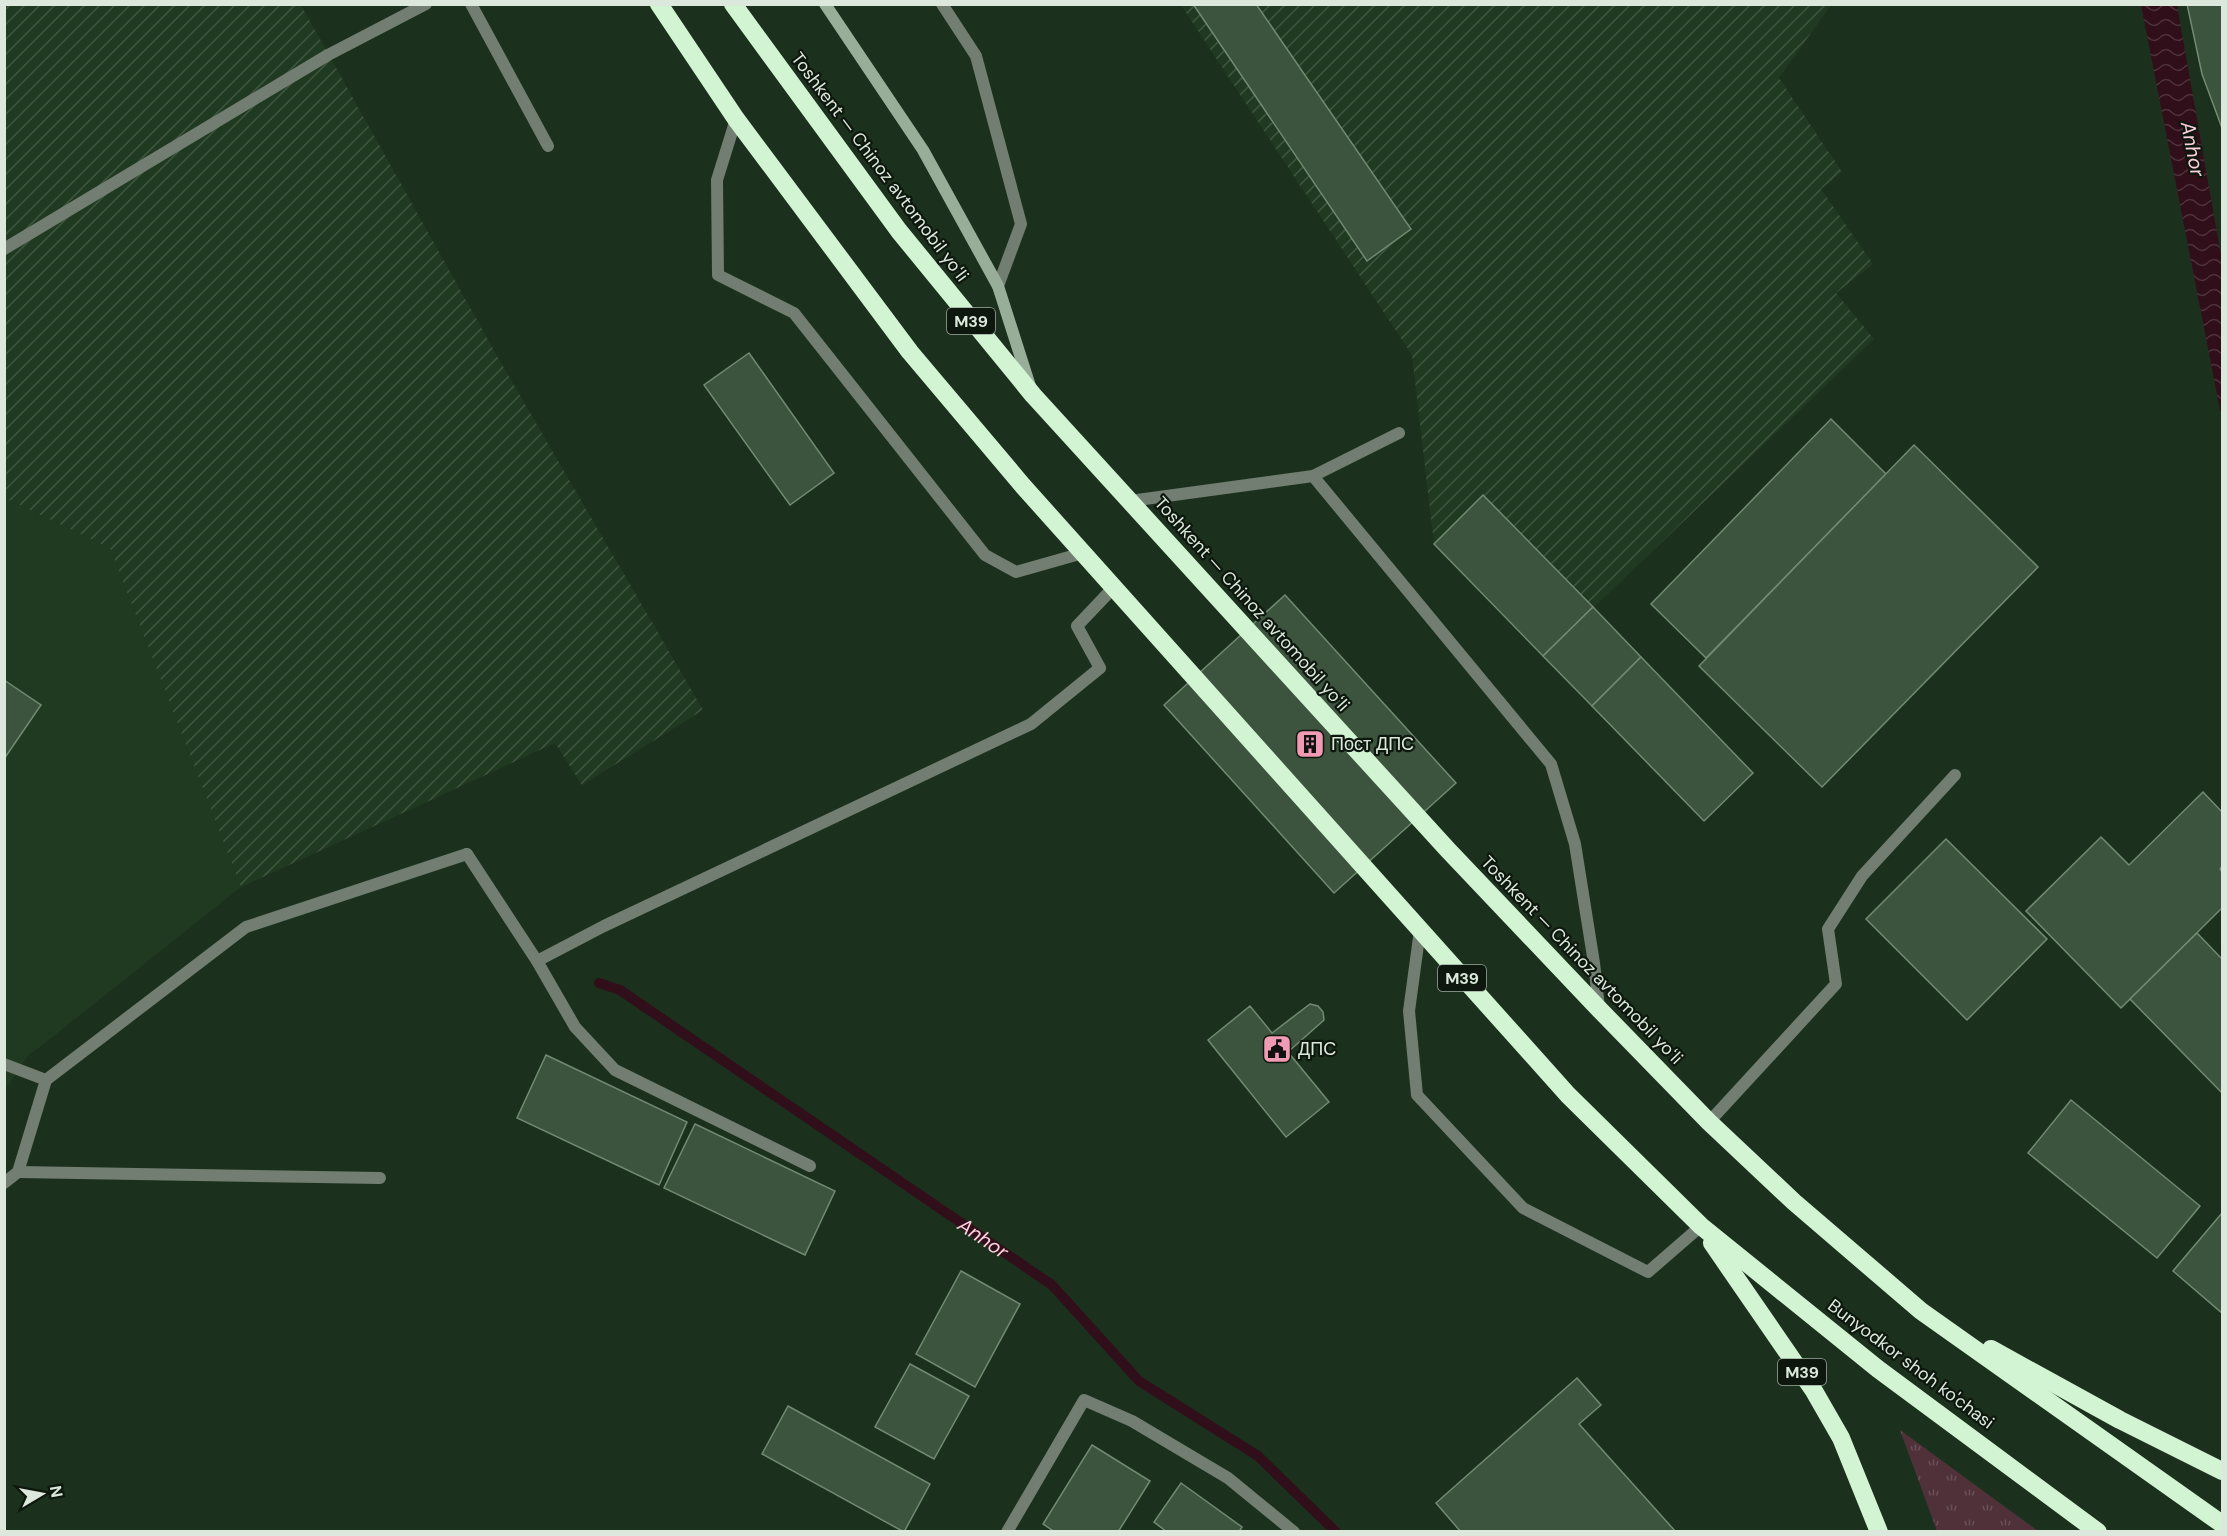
<svg xmlns="http://www.w3.org/2000/svg" width="2227" height="1536" font-family="'DM Sans',sans-serif">
  <defs>
    <pattern id="industrial-furrows" width="10" height="10" patternUnits="userSpaceOnUse" patternTransform="scale(1.5)"><rect width="10" height="10" fill="#203a21"/><path d="M-1 1l2-2M0 10L10 0M9 11l2-2" fill="none" stroke="#405641"/></pattern>
    <pattern id="grass-tufts" width="24" height="20" patternUnits="userSpaceOnUse" patternTransform="scale(1.5)"><rect width="24" height="20" fill="#50313a"/><path d="M3 7l-1-3M5 7V3M7 7l1-3M15 17l-1-3M17 17v-4M19 17l1-3" fill="none" stroke="#694f56"/></pattern>
    <pattern id="water-waves" width="16" height="10" patternUnits="userSpaceOnUse" patternTransform="scale(1.5)"><rect width="16" height="10" fill="#300e1a"/><path d="M0 5q4-4 8 0t8 0" fill="none" stroke="#4d313b"/></pattern>
  </defs>
  <rect width="100%" height="100%" fill="#1c311d"/>
  <!-- built -->
  <polygon fill="#203a21" points="5,498 110,548 241,887 27,1057 5,1090"/>
  <!-- industrial -->
  <g fill="url(#industrial-furrows)">
    <polygon points="4,5 301,5 497,356 703,710 582,785 555,743 241,887 110,548 5,498"/>
    <polygon points="1181,5 1831,5 1779,78 1842,172 1821,189 1873,264 1836,293 1874,339 1543,656 1434,544 1412,355"/>
  </g>
  <!-- grass -->
  <polygon fill="url(#grass-tufts)" points="1900,1430 2038,1531 1937,1531"/>
  <!-- water -->
  <polygon fill="url(#water-waves)" points="2141,5 2177,5 2222,261 2222,420"/>
  <g fill="none" stroke-linecap="round" stroke-linejoin="round">
    <!-- stream -->
    <path stroke="#300e1a" stroke-width="10" id="s1" d="M 599,983 L 620,990 L 1052,1285 L 1139,1381 L 1258,1456 L 1336,1532"/>
  </g>
  <!-- building -->
  <g fill="#3c533d" stroke="#718a72" stroke-width="1.5">
    <polygon points="1193,4 1256,4 1411,229 1367,261"/>
    <polygon points="2187,4 2222,4 2222,128 2202,74"/>
    <polygon points="749,353 834,473 790,505 704,385"/>
    <polygon points="1831,419 1886,474 1706,658 1651,604"/>
    <polygon points="1914,445 2038,567 1822,787 1699,666"/>
    <polygon points="1483,495 1593,607 1543,656 1434,544"/>
    <polygon points="1285,595 1456,783 1334,893 1164,705"/>
    <polygon points="1593,607 1641,657 1592,706 1543,656"/>
    <polygon points="1641,657 1753,773 1704,821 1592,706"/>
    <polygon points="4,680 41,705 4,759"/>
    <polygon points="2203,792 2222,812 2222,866 2220,869 2222,872 2222,908 2121,1008 2026,911 2101,837 2129,865"/>
    <polygon points="1946,839 2047,939 1967,1020 1866,919"/>
    <polygon points="2197,933 2222,959 2222,1093 2130,999"/>
    <polygon points="1310,1004 1318,1006 1323,1012 1324,1020 1288,1052 1329,1102 1286,1137 1208,1040 1250,1006 1272,1033"/>
    <polygon points="546,1055 687,1122 659,1185 517,1118"/>
    <polygon points="2071,1100 2200,1206 2157,1258 2028,1153"/>
    <polygon points="695,1124 835,1191 805,1255 664,1188"/>
    <polygon points="2222,1213 2222,1313 2173,1271"/>
    <polygon points="961,1271 1020,1304 975,1387 916,1354"/>
    <polygon points="910,1364 969,1396 934,1459 875,1427"/>
    <polygon points="1577,1378 1601,1405 1579,1424 1676,1532 1461,1532 1436,1503"/>
    <polygon points="788,1406 930,1484 904,1532 762,1454"/>
    <polygon points="1092,1445 1150,1481 1118,1532 1055,1532 1043,1524"/>
    <polygon points="1181,1483 1242,1527 1239,1532 1167,1532 1154,1522"/>
  </g>
  <g fill="none" stroke-linecap="round" stroke-linejoin="round">
    <!-- lane -->
    <g stroke="#717e71" stroke-width="12">
      <polyline points="471,4 548,146"/>
      <polyline points="942,4 976,56 1021,224 998,286"/>
      <polyline points="736,119 717,180 718,275 794,313 985,555 1016,572 1083,553"/>
      <polyline points="4,249 328,55 426,4"/>
      <polyline points="1313,476 1399,433"/>
      <polyline points="1130,501 1313,476 1551,764 1575,844 1594,963 1599,1008"/>
      <polyline points="467,854 537,961 604,926 1031,724 1100,668 1077,626 1114,587"/>
      <polyline points="1420,930 1409,1011 1417,1095 1523,1208 1648,1272 1701,1226"/>
      <polyline points="537,961 575,1027 615,1070 810,1166"/>
      <polyline points="4,1064 46,1080"/>
      <polyline points="1709,1122 1836,984 1828,929 1862,876 1955,775"/>
      <polyline points="18,1172 380,1178"/>
    </g>
    <!-- street -->
    <g stroke="#717e71" stroke-width="12">
      <polyline points="4,1183 18,1172 46,1080 246,927 467,854"/>
      <polyline points="1007,1532 1084,1400 1132,1421 1228,1478 1294,1532"/>
    </g>
    <!-- secondary -->
    <polyline stroke="#98ae99" stroke-width="12" points="825,4 923,150 998,286 1030,386"/>
    <!-- highway -->
    <g stroke="#d2f4d3" stroke-width="18">
      <polyline points="659,4 736,119 910,352 1023,486 1568,1095 1701,1226 1878,1369 2098,1532"/>
      <polyline points="733,4 899,231 1033,395 1448,850 1599,1009 1709,1122 1794,1202 1921,1311 2222,1524"/>
      <polyline points="1712,1243 1814,1391 1841,1438 1879,1532"/>
      <polyline points="1991,1349 2120,1420 2222,1471"/>
    </g>
  </g>
  <!-- icons -->
  <defs>
    <g id="building-square" transform="scale(1.5)"><rect x="-9" y="-9" width="18" height="18" rx="4" fill="#f19ab4" stroke="#0d170e"/><path d="M-4-6H4V6H1V3H-1V6H-4ZM-2.5-4.3h1.7v1.8h-1.7ZM.8-4.3h1.7v1.8H.8ZM-2.5-1h1.7V.8h-1.7ZM.8-1h1.7V.8H.8Z" fill="#111"/></g>
    <g id="civic-square" transform="scale(1.5)"><rect x="-9" y="-9" width="18" height="18" rx="4" fill="#f19ab4" stroke="#0d170e"/><path d="M-.6-6.5H3V-4.5H.6V-3L4-1V1h2V6H-6V1h2V-1L-.6-3ZM-1.2 2.5V6h2.4V2.5Z" fill="#111"/></g>
  </defs>
  <g fill-rule="evenodd">
    <use href="#building-square" x="1310" y="744"/>
    <use href="#civic-square" x="1277" y="1049"/>
  </g>
  <g text-anchor="middle" dominant-baseline="central" stroke-width="4.5" stroke-linejoin="round" paint-order="stroke">
    <!-- shield labels -->
    <g fill="#0d170e" stroke="#9da99e" stroke-width="1.5">
      <rect x="947" y="308" width="48" height="26" rx="4.5"/>
      <rect x="1438" y="965" width="48" height="26" rx="4.5"/>
      <rect x="1778" y="1359" width="48" height="26" rx="4.5"/>
    </g>
    <g font-size="16" font-weight="bold" fill="#dbe8db">
      <text x="971" y="321">M39</text>
      <text x="1462" y="978">M39</text>
      <text x="1802" y="1372">M39</text>
    </g>
    <!-- street labels -->
    <g font-size="18" fill="#dbe8db" stroke="#0d170e">
      <text transform="translate(880 167) rotate(53)">Toshkent — Chinoz avtomobil yoʻli</text>
      <text transform="translate(1252 604) rotate(48)">Toshkent — Chinoz avtomobil yoʻli</text>
      <text transform="translate(1582 960) rotate(46)">Toshkent — Chinoz avtomobil yoʻli</text>
      <text transform="translate(1911 1364) rotate(37)">Bunyodkor shoh ko'chasi</text>
    </g>
    <!-- poi labels -->
    <g font-size="18" fill="#dbe8db" stroke="#0d170e" text-anchor="start">
      <text x="1331" y="744">Пост ДПС</text>
      <text x="1298" y="1049">ДПС</text>
    </g>
    <!-- water labels -->
    <g font-size="20" font-style="italic" fill="#fcd0dc" stroke="#0d170e">
      <text transform="translate(2193 149) rotate(79)">Anhor</text>
      <text stroke="none"><textPath href="#s1" startOffset="462">Anhor</textPath></text>
    </g>
  </g>
  <!-- border -->
  <rect width="2227" height="1536" fill="none" stroke="#dbe8db" stroke-width="12"/>
  <!-- north arrow -->
  <g transform="translate(42 1494) rotate(80)" stroke="#0d170e" stroke-width="4.5" paint-order="stroke">
  <path d="M0-4.5L10 22L0 15L-10 22Z" fill="#dbe8db"/>
  <text y="-9" font-size="16" font-weight="bold" text-anchor="middle" fill="#dbe8db">N</text>
  </g>
</svg>
